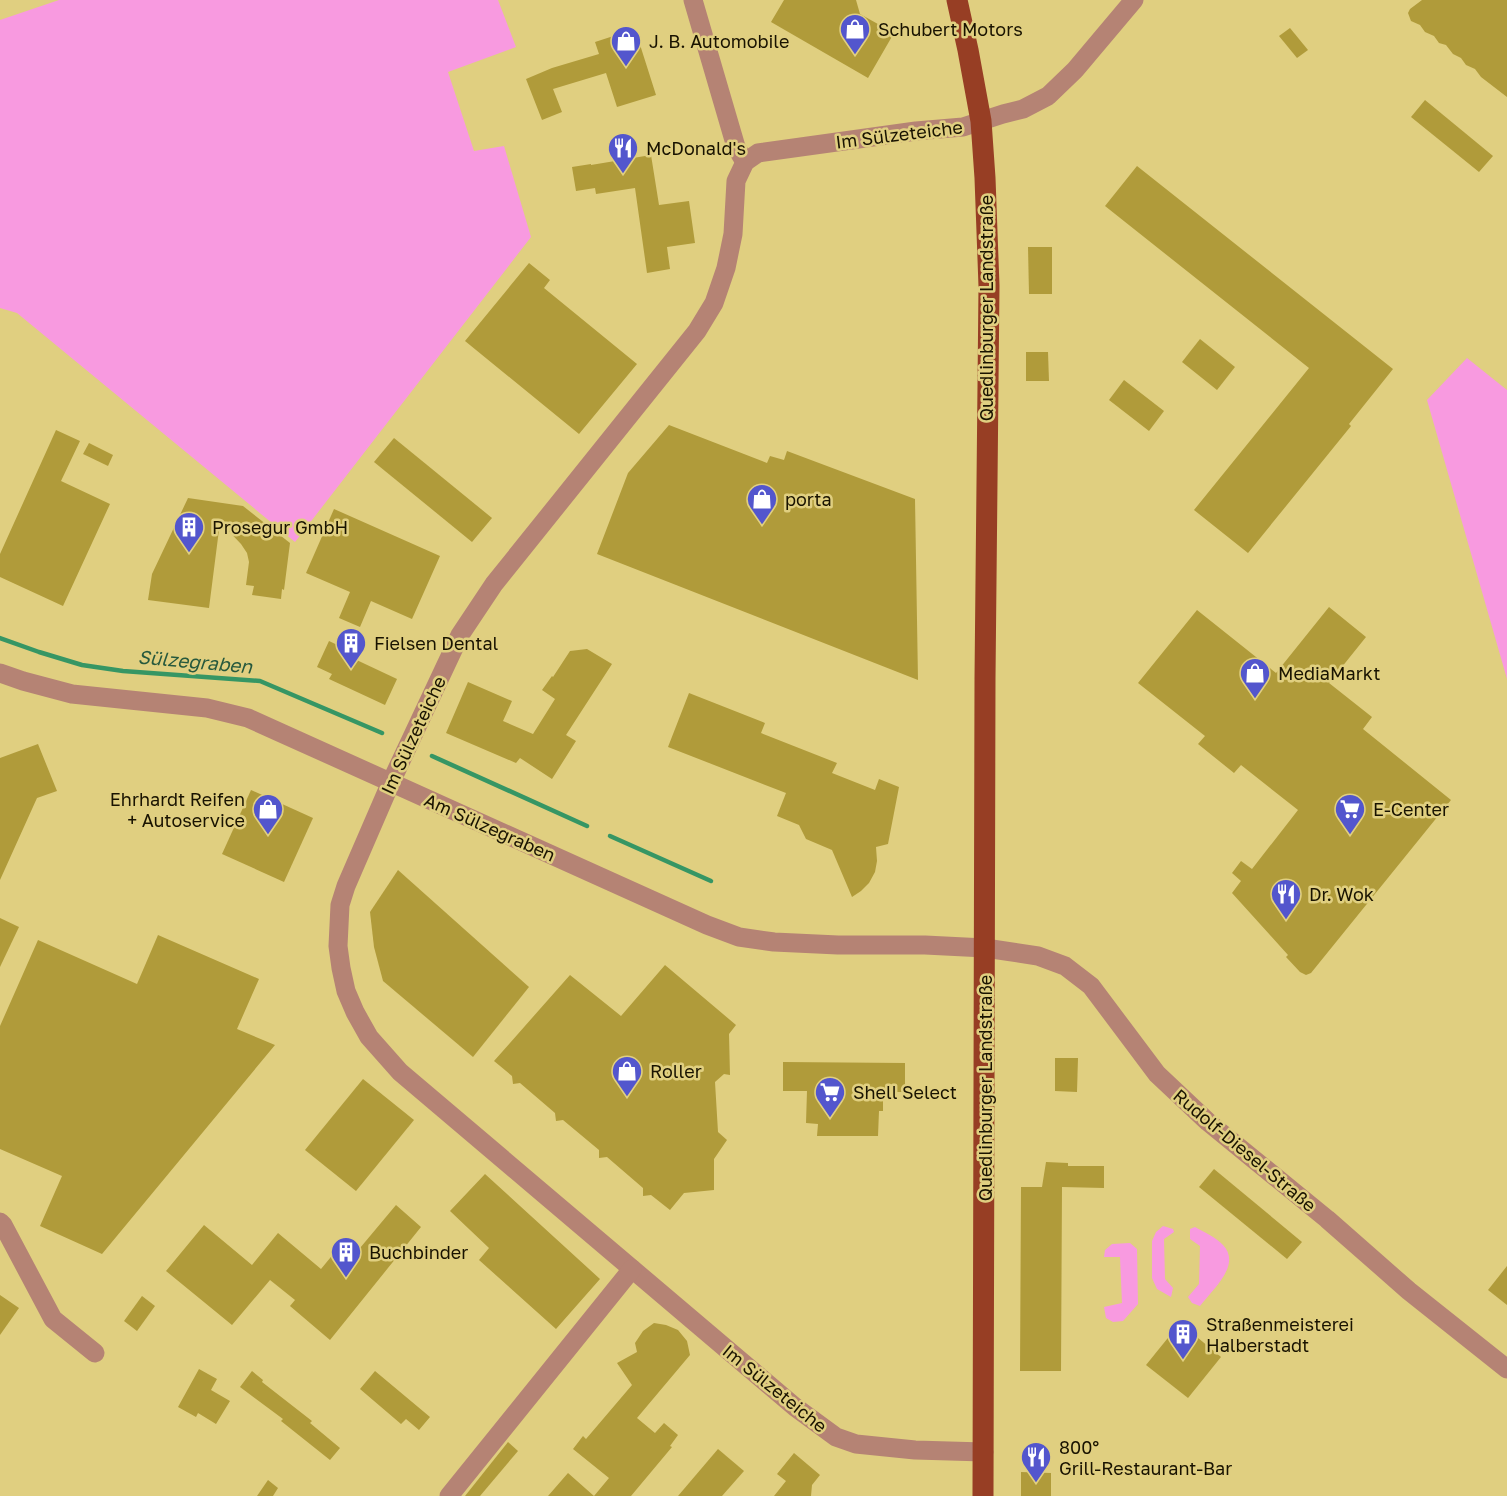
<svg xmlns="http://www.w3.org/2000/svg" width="1507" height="1496" font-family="'Golos Text',sans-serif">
  <rect width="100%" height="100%" fill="#e0cf80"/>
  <!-- green -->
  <g fill="#f89ae0">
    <polygon points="59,0 498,0 516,47 448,72 474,151 504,146 531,237 295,542 17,313 0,308 0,20"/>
    <polygon points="1467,358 1507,390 1507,679 1427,400"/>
    <polygon points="1163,1226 1173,1229 1174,1232 1164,1239 1165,1279 1173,1288 1171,1297 1157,1289 1152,1278 1152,1241 1156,1232"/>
    <path d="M 1195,1227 C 1204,1232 1217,1238 1223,1245 C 1242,1265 1212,1290 1200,1306 L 1192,1303 L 1188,1297 L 1199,1284 L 1200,1246 L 1190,1239 L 1190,1229 Z"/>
    <polygon points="1130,1243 1137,1249 1138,1304 1123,1321 1113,1322 1106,1318 1104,1307 1122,1303 1120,1257 1104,1257 1105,1250 1112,1244"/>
  </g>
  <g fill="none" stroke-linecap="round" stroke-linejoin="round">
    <!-- stream -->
    <g stroke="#369664" stroke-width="4.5">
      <polyline points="0,638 39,652 82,665 123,671 260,681 382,733"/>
      <polyline points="432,756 587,826"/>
      <polyline points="610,836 711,881"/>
    </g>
  </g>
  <!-- building -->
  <g fill="#b09b3a">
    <polygon points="784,0 856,0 860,14 894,33 868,78 771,22"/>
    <polygon points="1422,0 1507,0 1507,97 1481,77 1475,69 1466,65 1461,58 1453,54 1446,45 1439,43 1434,36 1425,32 1420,25 1411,21 1408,13 1410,9"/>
    <polygon points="1290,28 1308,50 1297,58 1279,36"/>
    <polygon points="635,29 656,95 617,107 606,73 553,89 562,112 542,120 526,79 552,68 599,54 595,42"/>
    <polygon points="1425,100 1493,156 1479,172 1411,117"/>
    <polygon points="651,155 659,205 689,201 695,243 667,247 670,269 647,273 635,188 596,194 595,188 576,191 572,167 591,164 591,165"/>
    <polygon points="1137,166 1393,369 1349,424 1351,426 1248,553 1194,510 1309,368 1105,206"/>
    <polygon points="1028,247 1052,247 1052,294 1029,294"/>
    <polygon points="529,263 550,280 544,288 637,364 579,434 465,341"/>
    <polygon points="1200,339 1235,367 1217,390 1182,362"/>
    <polygon points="1026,352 1048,352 1049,381 1026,381"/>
    <polygon points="1124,380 1164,411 1149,431 1109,400"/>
    <polygon points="669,425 767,463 770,456 784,460 787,451 915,499 918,680 597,554 628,473"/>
    <polygon points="56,430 80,441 61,481 110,504 63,606 0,577 0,554"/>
    <polygon points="394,438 492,518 472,542 374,462"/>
    <polygon points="89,443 113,455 108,466 83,454"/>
    <polygon points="188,498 243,506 290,543 284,590 282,589 281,599 252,595 254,586 246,585 249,562 247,553 241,544 220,522 209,608 148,600 152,574"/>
    <polygon points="334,509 440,556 412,619 371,601 360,627 339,618 350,592 306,573"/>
    <polygon points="1329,607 1366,637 1329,683 1372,717 1363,729 1451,800 1311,973 1306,975 1300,972 1286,957 1288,955 1232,893 1241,881 1232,873 1241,861 1252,869 1298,810 1241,765 1234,773 1198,744 1205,736 1138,683 1197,610 1276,673"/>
    <polygon points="329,641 348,650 346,655 397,679 385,705 329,679 332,674 317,667"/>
    <polygon points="587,649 612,664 566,735 576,741 552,779 520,758 516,763 446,733 468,682 512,701 503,721 533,734 555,699 542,690 552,676 553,677 570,651"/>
    <polygon points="689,693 765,723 761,733 837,763 832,773 875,790 879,779 899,787 888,844 876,847 877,861 875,872 869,883 861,891 852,897 832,850 806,839 799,825 777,816 786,793 668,747"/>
    <polygon points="38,744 57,791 37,798 0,880 0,758"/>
    <polygon points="251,790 313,818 284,882 222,854"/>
    <polygon points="398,870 529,987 473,1057 383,981 374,947 370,912"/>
    <polygon points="0,918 19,927 0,967"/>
    <polygon points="158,935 259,979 237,1029 275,1045 102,1254 40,1226 62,1176 0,1149 0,1026 38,940 137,984"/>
    <polygon points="665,965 736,1025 729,1034 730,1075 724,1074 715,1082 718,1132 727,1140 714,1159 714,1190 684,1193 670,1210 651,1195 643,1196 643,1188 607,1157 599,1158 599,1150 563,1120 556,1121 555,1113 520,1083 513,1084 512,1076 494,1061 570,975 621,1016"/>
    <polygon points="1055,1058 1078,1058 1077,1092 1055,1091"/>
    <polygon points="783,1062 905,1063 905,1092 883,1092 883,1111 879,1111 878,1136 817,1136 818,1124 806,1123 807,1091 783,1091"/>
    <polygon points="363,1079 414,1120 356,1191 305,1150"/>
    <polygon points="1046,1162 1068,1163 1068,1166 1104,1166 1104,1188 1062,1187 1061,1371 1020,1371 1021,1187 1042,1187"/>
    <polygon points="1214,1169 1302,1242 1287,1259 1199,1187"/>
    <polygon points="485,1174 600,1279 556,1329 479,1260 489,1248 450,1211"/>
    <polygon points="396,1205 421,1227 330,1340 290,1306 295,1300 270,1280 232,1325 166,1271 204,1225 252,1265 278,1233 321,1269 335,1252 360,1248"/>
    <polygon points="1507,1266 1507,1305 1488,1290"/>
    <polygon points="0,1295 19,1308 0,1335"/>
    <polygon points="142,1296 155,1306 137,1331 124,1321"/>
    <polygon points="654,1323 666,1325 678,1330 687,1341 690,1355 637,1418 655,1433 664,1423 678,1435 670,1446 672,1447 631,1496 548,1496 568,1473 594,1496 609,1478 573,1449 583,1436 586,1439 632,1385 617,1363 637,1352 635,1343 643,1331"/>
    <polygon points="1180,1323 1221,1357 1188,1398 1146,1365"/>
    <polygon points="199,1369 217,1379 211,1390 230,1401 216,1424 198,1413 196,1417 178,1407"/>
    <polygon points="252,1371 263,1380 262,1382 312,1421 310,1423 340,1448 330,1460 281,1421 283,1419 240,1387"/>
    <polygon points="375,1371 430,1417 419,1430 406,1419 401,1424 360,1389"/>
    <polygon points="508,1442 518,1451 480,1496 465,1496"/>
    <polygon points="718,1449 744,1471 722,1496 678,1496"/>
    <polygon points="794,1453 820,1475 812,1485 811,1496 774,1496 786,1481 777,1474"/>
    <polygon points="1021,1472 1051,1473 1051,1496 1021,1496"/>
    <polygon points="268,1480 278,1488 273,1496 257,1496"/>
  </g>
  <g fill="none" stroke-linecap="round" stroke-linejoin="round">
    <!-- minor -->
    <g stroke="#b58374" stroke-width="19">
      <polyline points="693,0 736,147 745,162"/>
      <polyline points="0,673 23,681 72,694 207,708 248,718 707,925 739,937 774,942 838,945 925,945 985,948 1038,956 1065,966 1091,986 1157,1074 1208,1122 1327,1219 1409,1291 1507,1369"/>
      <polyline points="0,1222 3,1225 53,1319 95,1353"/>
      <polyline points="984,1452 915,1450 856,1444 836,1437 795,1407 400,1072 369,1037 355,1012 346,991 341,968 338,946 340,905 346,886 391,782 460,635 494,584 697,331 714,303 726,268 733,234 736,181 745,162 758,153 916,131 963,127 1003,114 1023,109 1048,96 1075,70 1134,0"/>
      <polyline points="449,1496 632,1269"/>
    </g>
    <!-- major -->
    <polyline stroke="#973e24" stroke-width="21" points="957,0 968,50 981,121 985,178 989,286 985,679 983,1496"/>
  </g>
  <!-- icons -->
  <defs>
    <g id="shop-pin" transform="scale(1.575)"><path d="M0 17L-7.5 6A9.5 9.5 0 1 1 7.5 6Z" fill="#5356cd" stroke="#e0cf80"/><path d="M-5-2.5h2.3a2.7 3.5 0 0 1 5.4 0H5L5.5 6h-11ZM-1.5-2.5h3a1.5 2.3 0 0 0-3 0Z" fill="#fff"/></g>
    <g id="restaurant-pin" transform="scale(1.575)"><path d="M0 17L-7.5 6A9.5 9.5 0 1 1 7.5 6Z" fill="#5356cd" stroke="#e0cf80"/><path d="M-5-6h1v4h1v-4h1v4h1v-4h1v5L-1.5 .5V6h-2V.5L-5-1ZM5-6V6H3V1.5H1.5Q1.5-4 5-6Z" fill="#fff"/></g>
    <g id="building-pin" transform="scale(1.575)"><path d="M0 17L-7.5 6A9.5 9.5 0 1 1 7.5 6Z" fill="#5356cd" stroke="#e0cf80"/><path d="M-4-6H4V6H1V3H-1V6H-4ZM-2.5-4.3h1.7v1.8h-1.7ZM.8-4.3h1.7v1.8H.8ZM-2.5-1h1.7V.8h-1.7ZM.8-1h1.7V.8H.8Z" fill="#fff"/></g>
    <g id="supermarket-pin" transform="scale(1.575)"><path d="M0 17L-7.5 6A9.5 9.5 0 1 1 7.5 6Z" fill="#5356cd" stroke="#e0cf80"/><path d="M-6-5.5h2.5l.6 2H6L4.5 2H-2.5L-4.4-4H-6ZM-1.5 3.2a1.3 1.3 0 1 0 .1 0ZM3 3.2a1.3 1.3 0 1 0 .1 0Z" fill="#fff"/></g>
  </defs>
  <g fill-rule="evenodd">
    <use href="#shop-pin" x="855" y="29"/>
    <use href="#shop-pin" x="626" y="41"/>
    <use href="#restaurant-pin" x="623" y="148"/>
    <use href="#shop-pin" x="762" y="499"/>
    <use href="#building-pin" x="189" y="527"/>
    <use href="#building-pin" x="351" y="643"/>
    <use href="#shop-pin" x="1255" y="673"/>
    <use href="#shop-pin" x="268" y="809"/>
    <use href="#supermarket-pin" x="1350" y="809"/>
    <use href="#restaurant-pin" x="1286" y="894"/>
    <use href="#shop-pin" x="627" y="1071"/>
    <use href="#supermarket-pin" x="830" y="1092"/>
    <use href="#building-pin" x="346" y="1252"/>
    <use href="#building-pin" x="1183" y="1334"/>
    <use href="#restaurant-pin" x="1036" y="1457"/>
  </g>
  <g text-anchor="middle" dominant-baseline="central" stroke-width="5" stroke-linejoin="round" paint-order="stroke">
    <!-- poi labels -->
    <g font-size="18" fill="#191300" stroke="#e0cf80" text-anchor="start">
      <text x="878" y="29">Schubert Motors</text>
      <text x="649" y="41">J. B. Automobile</text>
      <text x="646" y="148">McDonald's</text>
      <text x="785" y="499">porta</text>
      <text x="212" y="527">Prosegur GmbH</text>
      <text x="374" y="643">Fielsen Dental</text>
      <text x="1278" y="673">MediaMarkt</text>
      <text x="245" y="799" text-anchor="end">Ehrhardt Reifen<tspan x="245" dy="21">+ Autoservice</tspan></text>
      <text x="1373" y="809">E-Center</text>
      <text x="1309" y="894">Dr. Wok</text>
      <text x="650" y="1071">Roller</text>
      <text x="853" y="1092">Shell Select</text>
      <text x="369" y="1252">Buchbinder</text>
      <text x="1206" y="1324">Straßenmeisterei<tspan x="1206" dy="21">Halberstadt</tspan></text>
      <text x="1059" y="1447">800°<tspan x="1059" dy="21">Grill-Restaurant-Bar</tspan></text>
    </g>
    <!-- street labels -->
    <g font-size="18" fill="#191300" stroke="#e0cf80">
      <text transform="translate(899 134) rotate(-7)">Im Sülzeteiche</text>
      <text transform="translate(986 308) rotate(-90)">Quedlinburger Landstraße</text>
      <text transform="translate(413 735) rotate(-65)">Im Sülzeteiche</text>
      <text transform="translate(490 827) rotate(24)">Am Sülzegraben</text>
      <text transform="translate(985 1088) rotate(-90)">Quedlinburger Landstraße</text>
      <text transform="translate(1245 1150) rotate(40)">Rudolf-Diesel-Straße</text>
      <text transform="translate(775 1388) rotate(39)">Im Sülzeteiche</text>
    </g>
    <!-- water labels -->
    <g font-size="19" font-style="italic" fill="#27593d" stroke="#e0cf80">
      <text transform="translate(195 661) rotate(5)">Sülzegraben</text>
    </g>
  </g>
</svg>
